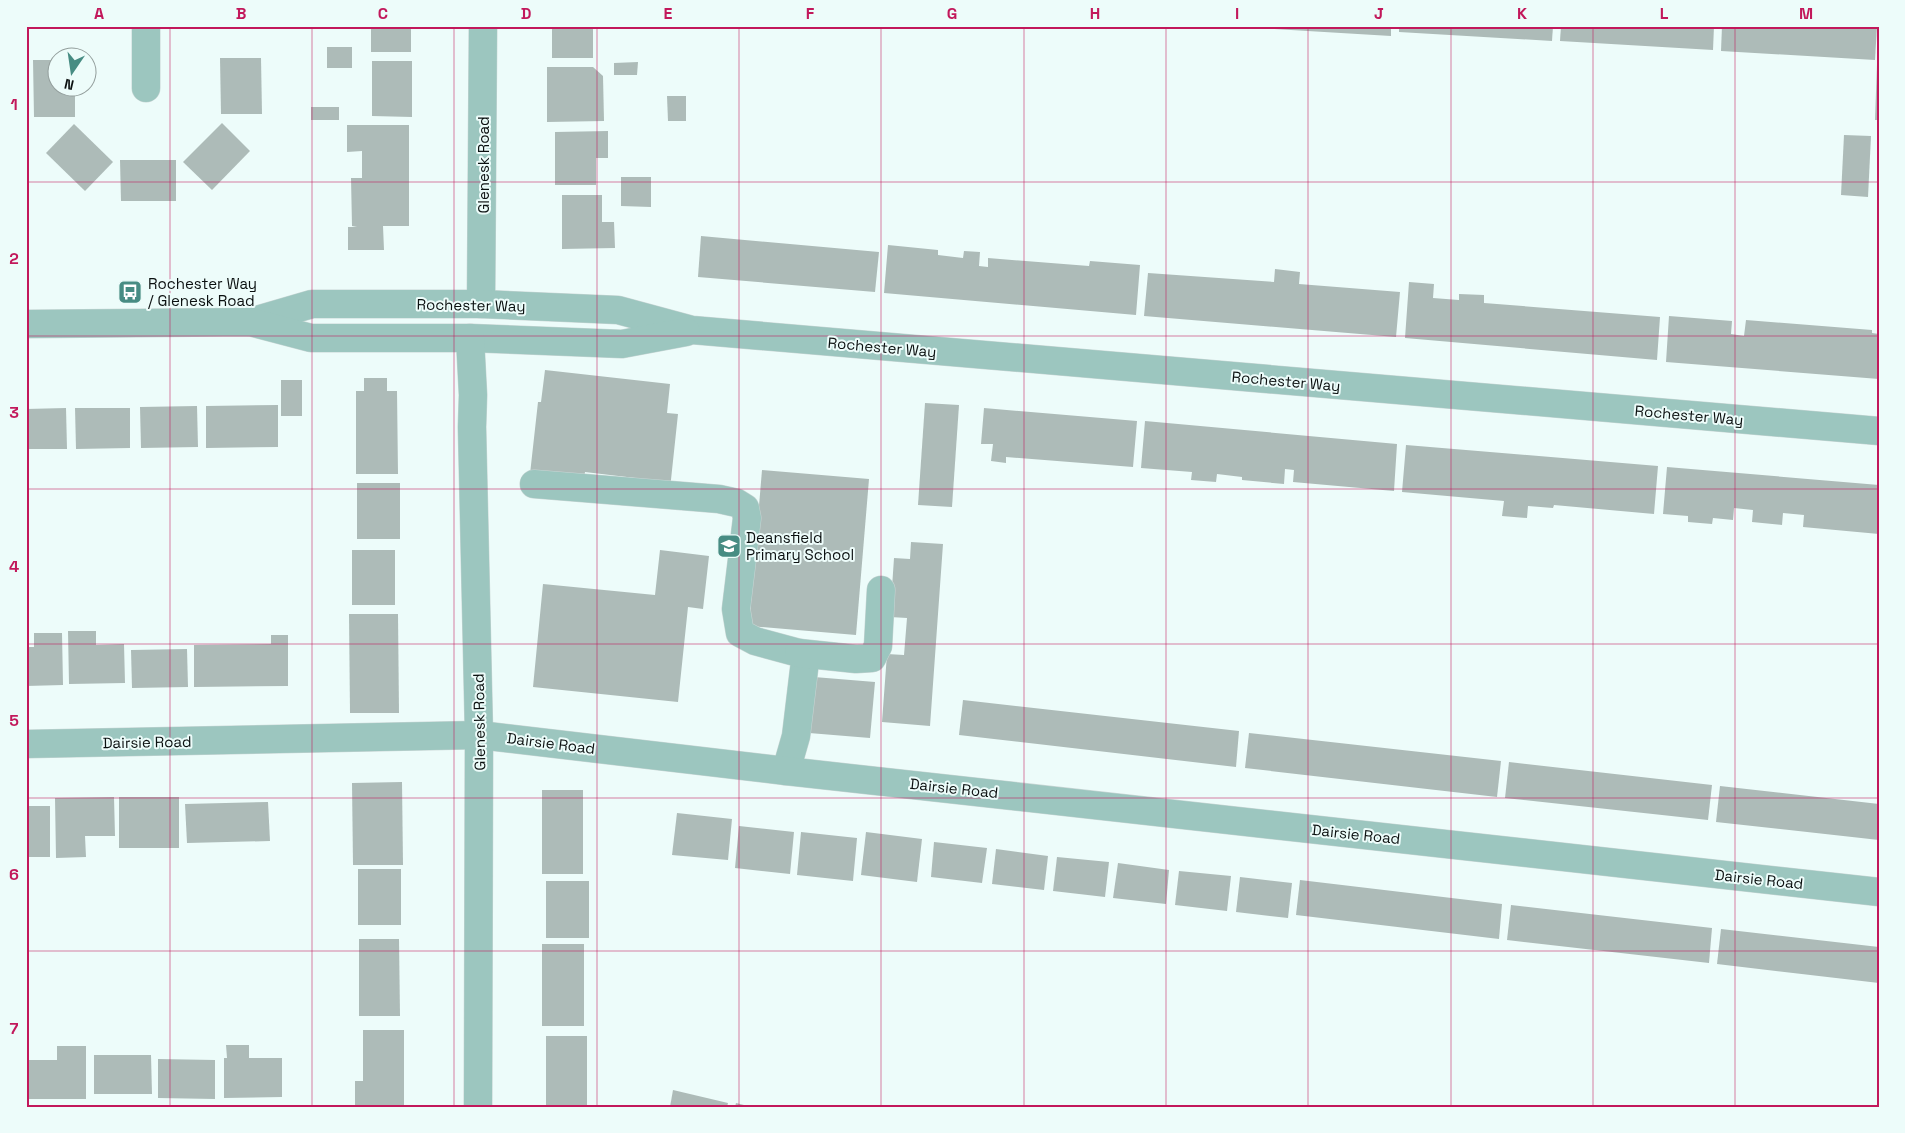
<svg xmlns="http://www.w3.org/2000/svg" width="1905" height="1133" font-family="'Space Grotesk',sans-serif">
  <rect width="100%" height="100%" fill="#edfcfa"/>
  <!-- building -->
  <g fill="#adbbb8">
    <rect x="371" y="26" width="40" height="26"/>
    <rect x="552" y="26" width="41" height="32"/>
    <polygon points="1257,26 1391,26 1391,36 1257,28"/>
    <polygon points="1399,26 1553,26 1552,41 1399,32"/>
    <polygon points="1561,26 1714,26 1713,50 1560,41"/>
    <polygon points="1722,26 1877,26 1875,60 1721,51"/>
    <rect x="327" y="47" width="25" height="21"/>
    <polygon points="220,58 261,58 262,114 221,114"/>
    <polygon points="33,60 58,60 58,88 75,88 75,117 34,117"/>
    <polygon points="372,61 412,61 412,117 372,116"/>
    <polygon points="638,62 637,75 614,75 614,63"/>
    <polygon points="1877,64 1879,64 1879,120 1875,120"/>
    <polygon points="547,67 593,67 603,76 604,121 547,122"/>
    <polygon points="667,96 686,96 686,121 668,121"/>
    <rect x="311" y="107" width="28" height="13"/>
    <polygon points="222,123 250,151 212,190 183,162"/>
    <polygon points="74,124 113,162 85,191 46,153"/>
    <polygon points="347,125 409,125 409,226 383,226 384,250 348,250 348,227 357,227 352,226 351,178 362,178 362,151 347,152"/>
    <polygon points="608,131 608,158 596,158 596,185 555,185 555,132"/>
    <polygon points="1844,135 1871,136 1868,197 1841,195"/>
    <polygon points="120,160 176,160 176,201 121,201"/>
    <polygon points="621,177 651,177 651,207 621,206"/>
    <polygon points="562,195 602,195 602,222 614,222 615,248 562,249"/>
    <polygon points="701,236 879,252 875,292 698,277"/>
    <polygon points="888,245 938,250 938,255 963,258 964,251 980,252 979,266 988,267 988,258 1089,266 1090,261 1140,265 1136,315 884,293"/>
    <polygon points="1275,269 1300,272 1299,284 1400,292 1396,337 1144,316 1148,273 1274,282"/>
    <polygon points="1409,282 1434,284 1433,298 1459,300 1459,294 1484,295 1484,303 1660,317 1657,360 1405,338"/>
    <polygon points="1669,316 1732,321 1731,334 1744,336 1746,320 1872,330 1872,333 1879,334 1879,379 1666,362"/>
    <polygon points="545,370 670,384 667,413 678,414 670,489 634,485 635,478 585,472 584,479 530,474 538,402 541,402"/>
    <polygon points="364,378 387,378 387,391 397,391 398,474 356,474 356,391 364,391"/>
    <rect x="281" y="380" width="21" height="36"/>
    <polygon points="925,403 959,405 952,507 918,505"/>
    <polygon points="278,405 278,447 206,448 206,406"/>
    <polygon points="197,406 198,447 141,448 140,407"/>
    <polygon points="66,408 67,449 26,449 26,409"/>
    <polygon points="75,408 130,408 130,448 76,449"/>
    <polygon points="984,408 1137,421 1133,467 1006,457 1006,463 991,461 993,444 981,444"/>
    <polygon points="1145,421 1397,444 1394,491 1293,482 1294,470 1285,469 1284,484 1242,480 1242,477 1217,474 1216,482 1191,480 1192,472 1141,468"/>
    <polygon points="1406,445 1658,466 1654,514 1554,505 1553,508 1528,506 1527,518 1502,516 1504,501 1402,492"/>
    <polygon points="1667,467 1879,485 1879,534 1803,527 1804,515 1783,513 1782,525 1752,522 1753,510 1734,508 1733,520 1713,518 1712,524 1688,522 1688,516 1663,514"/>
    <polygon points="762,470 869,479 856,635 749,626"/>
    <rect x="357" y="483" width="43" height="56"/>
    <polygon points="911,542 943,544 930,726 882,722 887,654 904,655 907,618 890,617 894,558 910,559"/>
    <rect x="352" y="550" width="43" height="55"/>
    <polygon points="660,550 709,556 703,609 688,607 678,702 533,687 543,584 655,595"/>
    <polygon points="349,614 398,614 399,713 350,713"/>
    <polygon points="68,631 96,631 96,645 124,644 125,683 69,684"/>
    <polygon points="34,633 62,633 63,685 26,686 26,647 34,647"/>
    <polygon points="271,635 288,635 288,686 194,687 194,645 271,644"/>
    <polygon points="187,649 188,687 132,688 131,650"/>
    <polygon points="814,677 875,682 870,738 809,733"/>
    <polygon points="963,700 1239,731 1236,767 959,735"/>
    <polygon points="1249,733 1501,761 1497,797 1245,768"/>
    <polygon points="1509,762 1712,785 1708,820 1505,798"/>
    <polygon points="402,782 403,865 353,865 352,783"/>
    <polygon points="1720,786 1879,804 1879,840 1716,822"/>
    <rect x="542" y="790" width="41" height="84"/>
    <polygon points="114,797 115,836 85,836 86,857 56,858 55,798"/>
    <rect x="119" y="797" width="60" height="51"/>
    <polygon points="268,802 270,841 187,843 185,804"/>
    <rect x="26" y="806" width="24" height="51"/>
    <polygon points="677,813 732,819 728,860 672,855"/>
    <polygon points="739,826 794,832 790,874 735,868"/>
    <polygon points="801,832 857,838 853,881 797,875"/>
    <polygon points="866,832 922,839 917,882 861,875"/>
    <polygon points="934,842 987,848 982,883 931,877"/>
    <polygon points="996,849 1048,856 1044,890 992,884"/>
    <polygon points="1057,857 1109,862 1105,897 1053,891"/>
    <polygon points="1118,863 1169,870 1166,904 1113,898"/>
    <rect x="358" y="869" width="43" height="56"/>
    <polygon points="1179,871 1231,876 1227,911 1175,905"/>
    <polygon points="1240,877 1292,883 1288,918 1236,912"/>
    <polygon points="1300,880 1502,904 1499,939 1296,915"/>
    <rect x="546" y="881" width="43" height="57"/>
    <polygon points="1511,905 1712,928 1709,963 1507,940"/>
    <polygon points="1721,929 1879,947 1879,983 1717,964"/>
    <polygon points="359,939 399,939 400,1016 359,1016"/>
    <rect x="542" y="944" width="42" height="82"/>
    <polygon points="363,1030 404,1030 404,1107 355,1107 355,1081 363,1081"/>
    <rect x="546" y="1036" width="41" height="71"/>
    <polygon points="226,1045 249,1045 249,1058 282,1058 282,1097 224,1098 224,1058 227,1058"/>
    <polygon points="57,1046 86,1046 86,1099 28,1099 29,1060 57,1060"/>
    <polygon points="94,1055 151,1055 152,1094 94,1094"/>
    <polygon points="158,1059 215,1060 215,1099 158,1098"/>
    <polygon points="673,1090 728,1103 727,1107 670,1107"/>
    <polygon points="736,1103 748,1106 748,1107 735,1107"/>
  </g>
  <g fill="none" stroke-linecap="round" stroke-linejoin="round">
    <!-- minor casing -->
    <g stroke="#c9d6d5" stroke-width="29">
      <g id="minor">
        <polyline points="146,26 146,88"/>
        <polyline points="481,304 483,26"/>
        <polyline points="250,322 312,304 481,304 618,310 692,330 1879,431"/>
        <polyline points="26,324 250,322 311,338 470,338 622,344 686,332"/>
        <polyline points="470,338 473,395 472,427 479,735 478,1107"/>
        <polyline points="534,484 719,499 737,503 745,508 747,518 736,609 740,633 755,641 799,653 805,661 796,736 786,771"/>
        <polyline points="799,653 856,659 872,658 878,646 881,590"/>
        <polyline points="26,744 479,735 786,771 1879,892"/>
      </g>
    </g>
    <!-- minor -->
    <use href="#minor" stroke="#9cc6bf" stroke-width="28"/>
  </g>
  <!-- grid -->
  <path fill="none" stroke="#c2185b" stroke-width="1" stroke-opacity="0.55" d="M 170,26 L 170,1107M 312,26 L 312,1107M 454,26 L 454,1107M 597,26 L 597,1107M 739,26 L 739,1107M 881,26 L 881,1107M 1024,26 L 1024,1107M 1166,26 L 1166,1107M 1308,26 L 1308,1107M 1451,26 L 1451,1107M 1593,26 L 1593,1107M 1735,26 L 1735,1107M 26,182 L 1879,182M 26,336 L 1879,336M 26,489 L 1879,489M 26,644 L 1879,644M 26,798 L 1879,798M 26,951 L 1879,951"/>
  <!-- icons -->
  <defs>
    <g id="bus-square" transform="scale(1.25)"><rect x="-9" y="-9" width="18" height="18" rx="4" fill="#478c83" stroke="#edfcfa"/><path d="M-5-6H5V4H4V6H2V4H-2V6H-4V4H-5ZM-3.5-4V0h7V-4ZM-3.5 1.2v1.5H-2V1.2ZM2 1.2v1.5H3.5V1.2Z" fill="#fff"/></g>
    <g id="school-square" transform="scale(1.25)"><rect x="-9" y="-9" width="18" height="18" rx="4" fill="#478c83" stroke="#edfcfa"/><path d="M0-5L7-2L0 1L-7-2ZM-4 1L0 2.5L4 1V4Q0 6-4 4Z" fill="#fff"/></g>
  </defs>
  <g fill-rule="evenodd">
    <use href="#bus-square" x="130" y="292"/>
    <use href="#school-square" x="729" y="546"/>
  </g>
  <g text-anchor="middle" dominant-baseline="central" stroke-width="4" stroke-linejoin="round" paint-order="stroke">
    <!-- street labels -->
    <g font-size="15" fill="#0b1010" stroke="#edfcfa">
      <text transform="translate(483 165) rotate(-90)">Glenesk Road</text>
      <text transform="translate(471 305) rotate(1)">Rochester Way</text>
      <text transform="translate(882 347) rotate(5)">Rochester Way</text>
      <text transform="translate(1286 381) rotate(5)">Rochester Way</text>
      <text transform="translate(1689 415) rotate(5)">Rochester Way</text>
      <text transform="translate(479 722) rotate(-91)">Glenesk Road</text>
      <text transform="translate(147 742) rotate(-1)">Dairsie Road</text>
      <text transform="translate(551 743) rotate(7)">Dairsie Road</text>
      <text transform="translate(954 788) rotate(6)">Dairsie Road</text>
      <text transform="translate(1356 834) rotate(6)">Dairsie Road</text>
      <text transform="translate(1759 879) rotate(6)">Dairsie Road</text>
    </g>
    <!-- poi labels -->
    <g font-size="15" fill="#0b1010" stroke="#edfcfa" text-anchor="start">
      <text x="148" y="283">Rochester Way<tspan x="148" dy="17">/ Glenesk Road</tspan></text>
      <text x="746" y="537">Deansfield<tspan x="746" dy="17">Primary School</tspan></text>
    </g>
  </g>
  <!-- border -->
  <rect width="1905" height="1133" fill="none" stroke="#edfcfa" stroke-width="55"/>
  <!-- north arrow -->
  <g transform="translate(72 72) rotate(193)"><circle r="24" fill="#edfcfa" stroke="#939e9c"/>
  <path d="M0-4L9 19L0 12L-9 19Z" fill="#478c83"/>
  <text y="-8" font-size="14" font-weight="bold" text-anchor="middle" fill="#0b1010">N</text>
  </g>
  <rect x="28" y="28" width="1850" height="1078" fill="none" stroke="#c2185b" stroke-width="2"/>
  <g font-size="16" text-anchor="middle" font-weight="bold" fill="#c2185b">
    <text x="99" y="19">A</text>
    <text x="241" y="19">B</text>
    <text x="383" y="19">C</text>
    <text x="526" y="19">D</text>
    <text x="668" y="19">E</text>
    <text x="810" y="19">F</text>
    <text x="952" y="19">G</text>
    <text x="1095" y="19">H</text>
    <text x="1237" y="19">I</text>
    <text x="1379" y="19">J</text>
    <text x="1522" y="19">K</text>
    <text x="1664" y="19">L</text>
    <text x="1806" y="19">M</text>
    <text x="14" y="110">1</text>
    <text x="14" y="264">2</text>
    <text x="14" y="418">3</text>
    <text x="14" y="572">4</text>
    <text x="14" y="726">5</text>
    <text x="14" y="880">6</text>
    <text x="14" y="1034">7</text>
  </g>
</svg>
